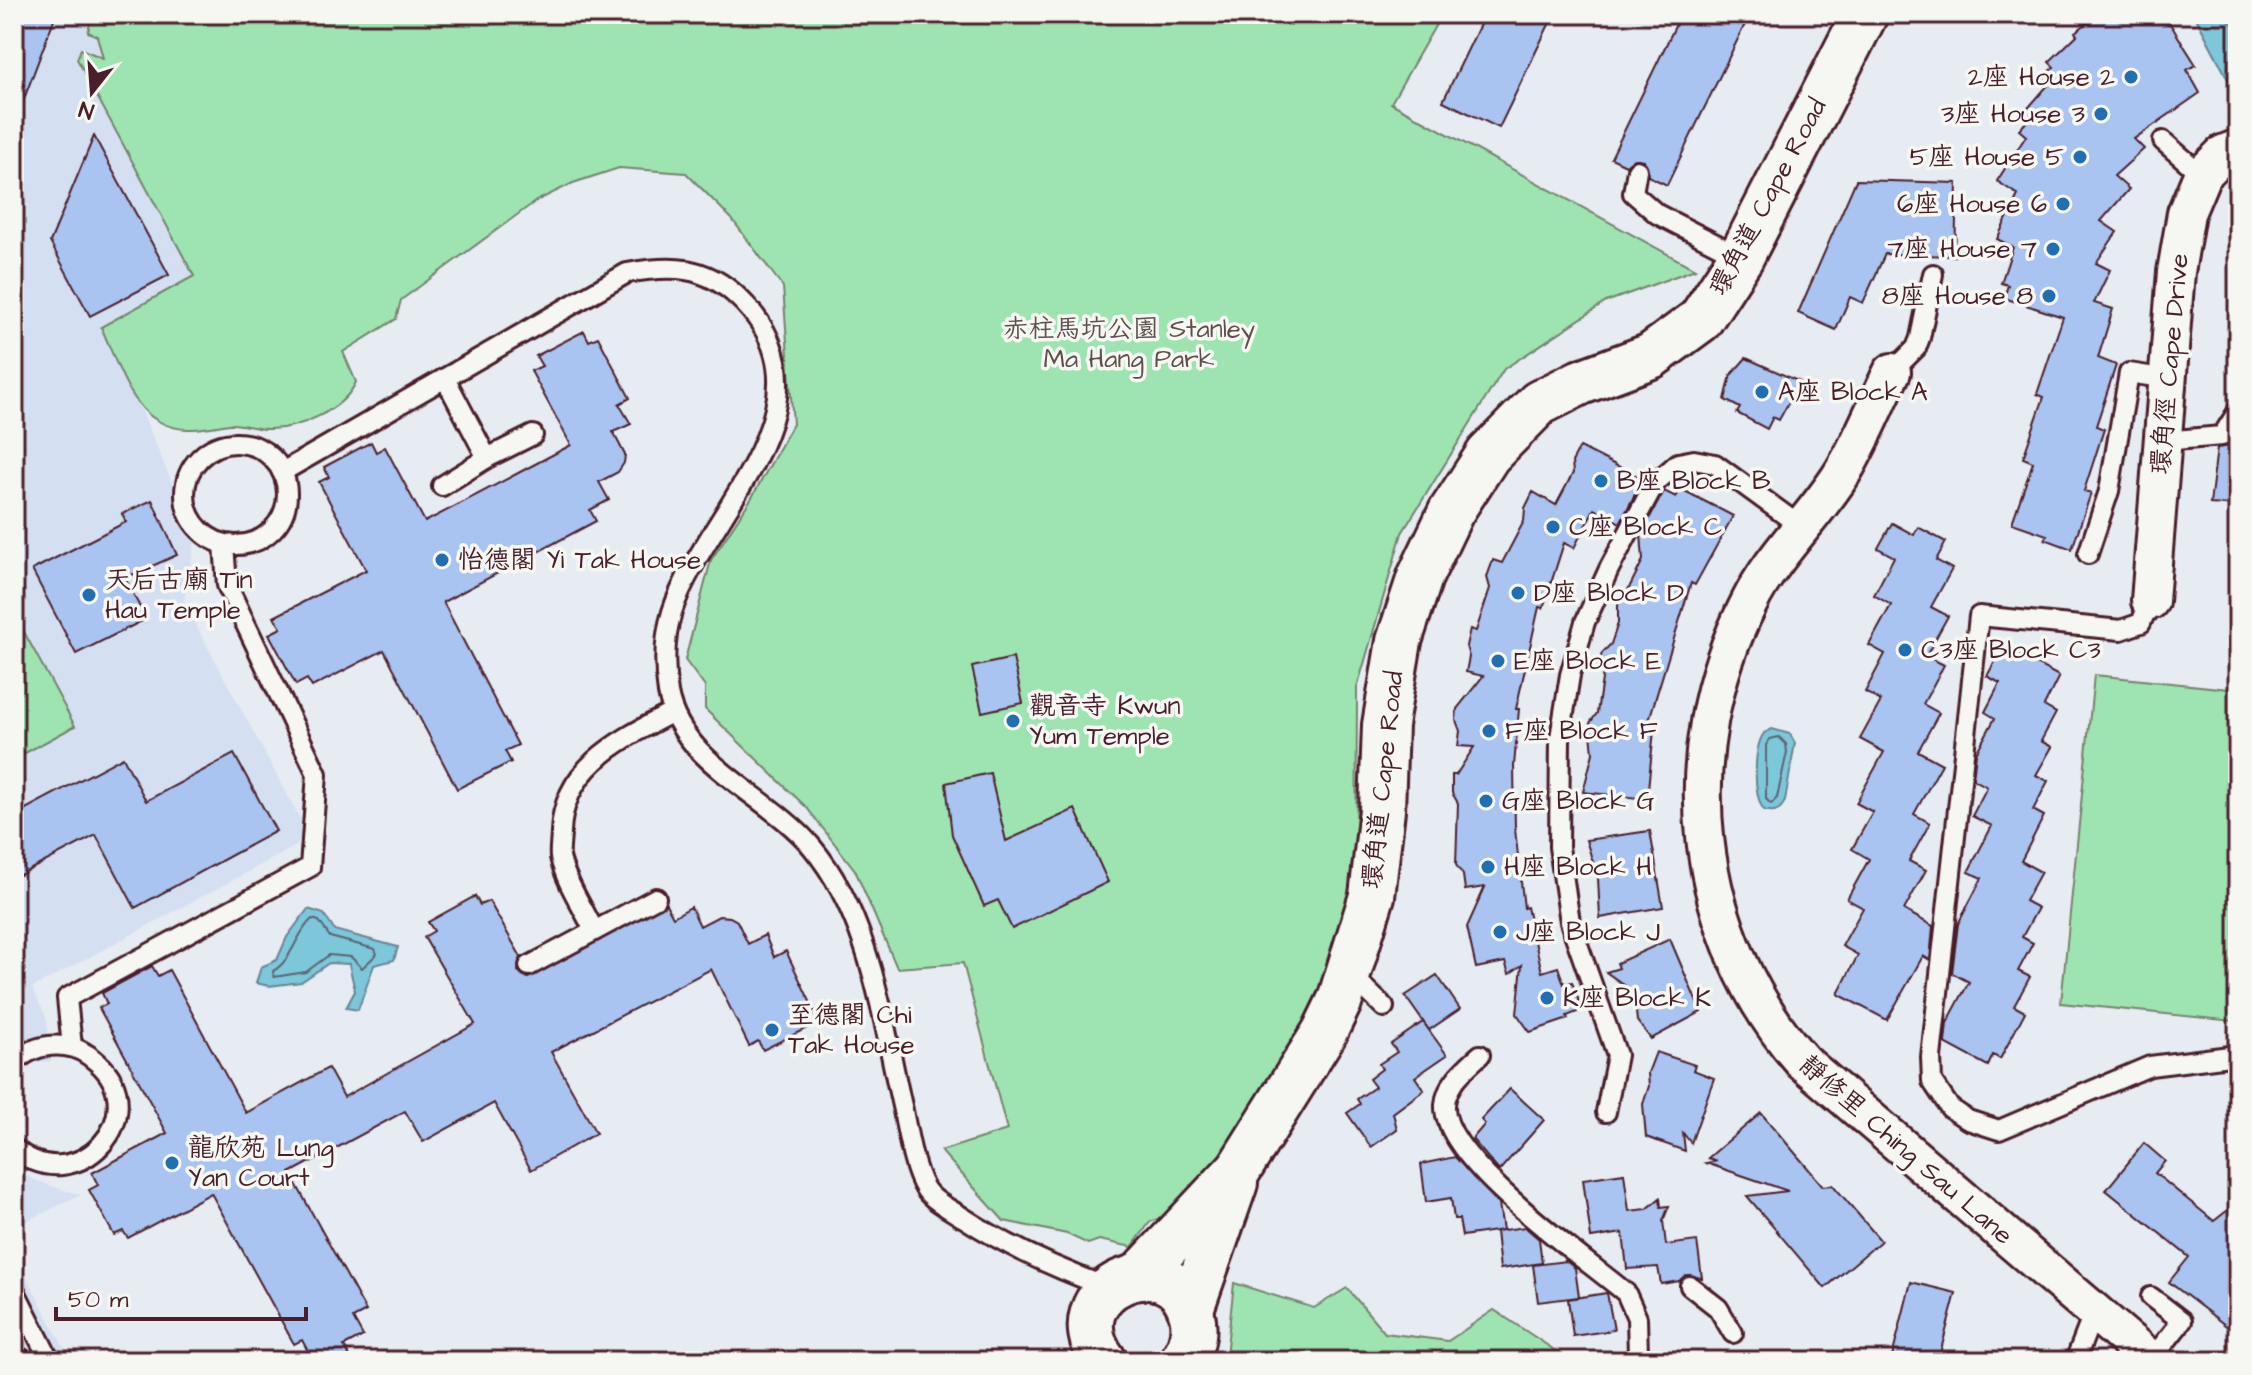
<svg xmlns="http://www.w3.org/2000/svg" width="2252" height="1375" font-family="'Architects Daughter','LXGW WenKai TC',sans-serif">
  <rect width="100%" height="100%" fill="#e7ecf2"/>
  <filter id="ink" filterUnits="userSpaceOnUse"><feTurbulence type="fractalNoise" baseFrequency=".0125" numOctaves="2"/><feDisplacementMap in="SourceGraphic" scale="16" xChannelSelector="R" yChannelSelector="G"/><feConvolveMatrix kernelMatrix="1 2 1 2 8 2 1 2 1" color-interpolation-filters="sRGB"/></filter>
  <g filter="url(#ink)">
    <!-- built -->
    <g fill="#d4e0f1">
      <polygon points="14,14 95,14 113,42 106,60 77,60 194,276 101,328 140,407 187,518 195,542 184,603 302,822 304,835 296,846 32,988 47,1019 51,1061 14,1064"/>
      <polygon points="14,1171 48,1185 81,1195 14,1227"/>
      <polygon points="14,1253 71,1361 14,1361"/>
    </g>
    <!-- green -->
    <g fill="#9ee4b1" stroke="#74826e" stroke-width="2">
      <path d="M 92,14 L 1442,14 L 1391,103 L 1695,269 L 1606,302 L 1504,369 L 1402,533 L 1357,688 L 1356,908 L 1279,1088 L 1183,1210 L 1150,1222 L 1132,1247 L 1099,1240 L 1088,1244 L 1067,1234 L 1004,1221 L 941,1151 L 1007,1130 L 963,963 L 897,968 L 855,870 L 807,808 L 705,709 L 705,687 L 685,660 L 711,560 L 751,499 L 793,424 L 783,287 L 731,218 L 686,173 L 619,168 L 573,183 L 536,201 L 401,300 L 396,319 L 343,352 L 356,382 C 344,410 297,430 267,429 C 255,429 242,423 230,424 C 205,427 183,435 158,421 C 128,404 115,357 101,327 L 194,276 L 77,59 L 81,49 L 103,58 L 97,36 L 88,32 Z"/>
      <polygon points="23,630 75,726 14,759 14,634"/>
      <polygon points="2094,675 2238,690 2238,968 2233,1021 2061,1003"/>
      <polygon points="1234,1283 1314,1308 1347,1288 1385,1333 1448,1341 1494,1310 1571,1361 1222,1361 1226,1356"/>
    </g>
    <!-- water -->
    <g fill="#7bc7da" stroke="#678494" stroke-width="2">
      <polygon points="2194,14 2233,15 2228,19 2238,31 2238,81 2230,83"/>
      <path d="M 1772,729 L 1790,734 L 1795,743 L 1785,801 C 1780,811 1775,813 1764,810 C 1753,795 1753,749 1764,733 Z"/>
      <polygon points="308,909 324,914 334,930 398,947 394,960 374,965 358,1010 346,1008 355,991 349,964 329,963 301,982 269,986 256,983 261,967 277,960 287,937"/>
    </g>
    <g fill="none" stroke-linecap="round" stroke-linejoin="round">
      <!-- shore -->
      <g stroke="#5e6271" stroke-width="2">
        <polygon points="1779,737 1786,744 1787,752 1777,798 1771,804 1766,799 1766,745 1770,739"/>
        <path d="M 312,919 L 319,921 L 330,937 L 375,949 L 377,954 L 362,968 L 351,957 L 329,955 L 306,972 L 274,977 L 273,971 C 292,961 296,933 312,919 Z"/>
      </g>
    </g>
    <!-- building -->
    <g fill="#a9c4f0" stroke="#4a1f2b" stroke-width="2">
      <polygon points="14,14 56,14 16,120 14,119"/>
      <polygon points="1485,14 1554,14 1499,128 1443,101"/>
      <polygon points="1681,14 1750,14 1667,185 1648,176 1644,160 1634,159 1626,165 1611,158"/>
      <polygon points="2100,14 2164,14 2196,65 2187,70 2200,93 2134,139 2144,149 2114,176 2129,189 2101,221 2117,232 2096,263 2110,270 2094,303 2113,309 2098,358 2116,365 2096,426 2104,429 2084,491 2091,493 2072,549 2045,539 2047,535 2012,523 2033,462 2023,458 2044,397 2037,394 2063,317 2004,298 2008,285 2001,283 2013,247 1997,239 2018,195 1997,181 2026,136 2019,130 2029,119 2023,114 2049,84 2042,77 2054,67 2049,62 2077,35 2075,32"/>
      <polygon points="94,136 169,275 90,316 50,242"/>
      <polygon points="1856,180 1957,183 1955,256 1885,254 1863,303 1850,297 1836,330 1798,313"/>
      <polygon points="584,331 589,341 598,337 630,398 619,404 631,424 613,432 625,455 624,463 618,472 599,482 609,500 590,510 596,521 443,602 518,745 505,751 511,762 457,789 384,650 312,687 307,679 296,685 269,634 281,628 274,617 366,570 319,482 329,477 324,467 371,442 376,452 385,447 425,522 522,471 571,445 531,371 542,366 536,356"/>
      <polygon points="1746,358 1800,382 1779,420 1773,417 1767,429 1737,413 1740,408 1725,400 1731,375"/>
      <polygon points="2238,433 2238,506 2210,504 2217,448 2229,446"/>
      <polygon points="1580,447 1643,479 1620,523 1594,509 1574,548 1564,543 1543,608 1539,607 1516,709 1519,709 1514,766 1515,829 1524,908 1527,907 1542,972 1558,967 1564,984 1572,982 1582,1010 1567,1016 1568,1019 1530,1032 1517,1014 1522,965 1509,974 1505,962 1476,968 1467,927 1485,887 1465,890 1463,875 1456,865 1458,803 1452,793 1452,775 1456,775 1474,747 1458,746 1460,731 1456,720 1457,709 1483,676 1466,672 1469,657 1466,646 1470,629 1476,631 1490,588 1487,577 1493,560 1502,563 1524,521 1525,508 1533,492 1556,505 1573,473 1572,462"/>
      <polygon points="1681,489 1733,516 1695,585 1691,583 1649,720 1655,720 1647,799 1583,792 1593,753 1590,723 1597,713 1603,672 1597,669 1602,653 1611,644 1618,623 1618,603 1626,594 1643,560 1641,534 1664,491 1676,497"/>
      <polygon points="152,500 177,555 125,578 146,619 76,654 32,570 126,522 122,514"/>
      <polygon points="1892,523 1914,535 1918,527 1946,542 1936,560 1952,569 1931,607 1948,616 1926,656 1944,665 1923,704 1939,713 1918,751 1942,764 1914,814 1930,823 1909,861 1926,870 1904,910 1933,926 1930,960 1923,956 1887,1020 1838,994 1858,955 1842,946 1863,908 1847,899 1869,859 1852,849 1873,812 1856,803 1884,752 1860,739 1881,701 1865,692 1885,654 1869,645 1891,605 1874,595 1894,557 1878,548"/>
      <polygon points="2003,647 2059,676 2044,706 2056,713 2041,741 2052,747 2036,775 2048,781 2033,810 2044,816 2021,861 2041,872 2025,901 2038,908 2022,937 2033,943 2018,971 2030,977 2014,1006 2025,1012 2000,1059 1993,1055 1988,1066 1945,1043 1947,1023 1969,982 1952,973 1958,924 1982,878 1968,872 1992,826 1972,816 1987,787 1973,779 1976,753 1995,718 1985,712 2000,683 1987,676"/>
      <polygon points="1013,658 1023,703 982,712 972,667"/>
      <polygon points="234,754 276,831 135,908 96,835 14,878 14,815 123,757 146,801"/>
      <polygon points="990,773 1006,841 1075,809 1108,882 1012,929 998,900 984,906 952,835 946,783"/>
      <polygon points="1650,831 1663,907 1600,918 1598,878 1586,840"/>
      <polygon points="475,896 480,905 489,901 521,957 518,971 528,978 666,904 673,917 691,907 700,926 719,916 730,917 737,921 748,944 765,935 774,957 786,951 816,1014 807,1018 811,1026 763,1050 758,1041 749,1046 711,969 551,1052 596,1133 531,1170 494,1103 423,1142 405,1111 290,1173 366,1311 353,1318 363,1336 344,1346 352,1361 313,1361 302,1340 294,1344 211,1193 128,1238 123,1231 114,1235 89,1190 98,1185 92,1173 167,1133 99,1008 107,1004 102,993 152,966 158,976 169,970 246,1113 328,1068 344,1097 475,1024 424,937 434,931 428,922"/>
      <polygon points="1670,939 1701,1012 1651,1039 1637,1021 1634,992 1606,972 1619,968 1617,963"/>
      <polygon points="1437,975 1460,1009 1429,1030 1405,996"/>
      <polygon points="1423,1022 1447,1055 1415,1077 1424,1090 1393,1113 1397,1129 1371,1147 1347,1113 1360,1104 1357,1099 1375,1087 1369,1079 1382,1069 1379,1064 1397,1052 1391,1044"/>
      <polygon points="1656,1052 1695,1065 1693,1070 1714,1078 1691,1143 1683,1133 1685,1151 1646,1137 1643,1104 1649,1086 1648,1073"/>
      <polygon points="1510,1089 1544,1120 1499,1171 1472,1139 1485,1124 1481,1120"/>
      <polygon points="1761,1113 1823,1186 1833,1185 1881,1241 1825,1288 1747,1196 1788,1191 1706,1163 1717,1161 1708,1158"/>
      <polygon points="2144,1143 2165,1161 2155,1173 2214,1221 2238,1202 2238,1335 2169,1282 2189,1257 2106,1190"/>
      <polygon points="1455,1157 1499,1204 1503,1230 1462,1236 1459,1219 1454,1219 1451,1198 1426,1202 1421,1164"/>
      <polygon points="1624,1173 1629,1211 1647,1209 1660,1198 1661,1207 1669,1206 1663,1221 1666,1245 1697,1241 1702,1278 1686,1275 1679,1281 1661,1284 1658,1267 1627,1269 1623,1233 1591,1238 1583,1179"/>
      <polygon points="1525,1227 1539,1239 1542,1263 1500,1269 1496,1231"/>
      <polygon points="1566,1261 1575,1268 1579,1297 1538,1302 1533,1265"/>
      <polygon points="1911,1282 1956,1293 1938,1361 1891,1361"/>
      <polygon points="1607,1293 1614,1330 1573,1336 1568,1299"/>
    </g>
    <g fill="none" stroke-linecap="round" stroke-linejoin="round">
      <!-- service casing -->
      <g stroke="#4a1f2b" stroke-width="24">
        <g id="service">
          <polyline points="2163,141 2202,175"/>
          <polyline points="1637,170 1633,193 1657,214 1741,257"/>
          <polyline points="1892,372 1916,348 1920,338 1933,274"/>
          <polyline points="446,380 487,458 533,435"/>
          <polyline points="2163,441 2222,436 2238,411"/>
          <circle cx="236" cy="494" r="51"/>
          <path d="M 282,472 L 627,273 C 671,265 705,265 739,298 C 846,401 703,514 672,612 C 664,638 664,667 668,693 C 681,764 769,795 812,847 C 871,918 882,1019 902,1106 C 907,1128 914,1180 930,1195 C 939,1204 953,1211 964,1218 C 1010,1248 1057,1269 1109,1288"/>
          <polyline points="442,486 487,458"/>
          <polyline points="2088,554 2109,491 2129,373 2168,379"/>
          <polyline points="2150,601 2141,623 2121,630 1979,616 1931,1057 1932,1081 1950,1108 1968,1120 1999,1130 2150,1066 2238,1055"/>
          <path d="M 594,931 C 584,909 565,881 560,857 C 559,850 561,840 561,832 C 563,766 622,739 673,712"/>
          <polyline points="529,966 656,898"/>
          <polyline points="1351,975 1384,1007"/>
          <polyline points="72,1047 67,998 310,867 317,774 227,585 224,544"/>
          <path d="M 1480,1055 C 1466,1068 1446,1084 1445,1105 C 1442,1159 1583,1257 1626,1293 L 1637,1318 L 1638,1355"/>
          <path d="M 14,1063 C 28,1049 46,1044 65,1046 C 77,1047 88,1054 97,1062 C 156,1113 77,1203 14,1148"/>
          <polyline points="1606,1112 1617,1055 1570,922 1559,847 1560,738 1570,675 1585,622 1609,569 1655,483 1678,463 1694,460 1715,464 1800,526"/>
          <polyline points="1690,1286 1718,1308 1733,1333"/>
          <polyline points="14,1289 50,1361"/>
          <polyline points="2151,1297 2182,1321 2151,1360"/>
          <polyline points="14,1354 25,1361"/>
          <polyline points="2075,1361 2094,1312"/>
        </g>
      </g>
      <!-- minor casing -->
      <g stroke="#4a1f2b" stroke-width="42">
        <g id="minor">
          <path d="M 1892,372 C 1875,406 1861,443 1841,475 C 1812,520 1773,555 1749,603 C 1672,753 1692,936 1803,1062 L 2152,1361"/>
          <polyline points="2150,601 2176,272 2186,213 2202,175 2223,154 2238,148"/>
        </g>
      </g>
      <!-- tertiary casing -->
      <g stroke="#4a1f2b" stroke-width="50">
        <g id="tertiary">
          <polyline points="1139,1276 1239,1169 1324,1033 1340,1000 1372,896 1382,810 1385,725 1399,641 1420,577 1451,512 1488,455 1539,403 1581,382 1651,356 1700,320 1741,257 1865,14"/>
          <polyline points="1191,1309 1235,1183"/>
          <path d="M 1104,1361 C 1051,1288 1174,1239 1192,1315 C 1196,1332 1192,1347 1182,1361"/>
        </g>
      </g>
      <!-- service -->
      <use href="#service" stroke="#f6f6f2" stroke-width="18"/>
      <!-- minor -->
      <use href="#minor" stroke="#f6f6f2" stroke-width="36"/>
      <!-- tertiary -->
      <use href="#tertiary" stroke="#f6f6f2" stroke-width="44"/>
    </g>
  </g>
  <!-- markers -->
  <g fill="#1f6fb2" stroke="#f6f6f2" stroke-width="3">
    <circle cx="2131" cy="77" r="8"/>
    <circle cx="2101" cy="114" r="8"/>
    <circle cx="2080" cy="157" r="8"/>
    <circle cx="2063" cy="204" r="8"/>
    <circle cx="2053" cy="249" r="8"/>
    <circle cx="2049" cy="296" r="8"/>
    <circle cx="1762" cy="392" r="8"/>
    <circle cx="1601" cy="481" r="8"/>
    <circle cx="1553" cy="527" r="8"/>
    <circle cx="442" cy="560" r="8"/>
    <circle cx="1518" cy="593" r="8"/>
    <circle cx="89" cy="595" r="8"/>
    <circle cx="1905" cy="650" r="8"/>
    <circle cx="1498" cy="661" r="8"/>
    <circle cx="1013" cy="721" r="8"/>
    <circle cx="1489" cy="731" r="8"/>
    <circle cx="1486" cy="801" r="8"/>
    <circle cx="1488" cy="867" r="8"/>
    <circle cx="1500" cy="932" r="8"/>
    <circle cx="1547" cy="998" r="8"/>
    <circle cx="772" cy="1030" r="8"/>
    <circle cx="172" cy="1163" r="8"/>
  </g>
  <g text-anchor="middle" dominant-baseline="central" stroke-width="7" stroke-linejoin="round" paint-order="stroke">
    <!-- poi labels -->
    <g font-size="26" fill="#4a1f2b" stroke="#f6f6f2" text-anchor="start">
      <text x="2115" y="77" text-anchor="end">2座 House 2</text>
      <text x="2085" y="114" text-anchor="end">3座 House 3</text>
      <text x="2064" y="157" text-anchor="end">5座 House 5</text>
      <text x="2047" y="204" text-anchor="end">6座 House 6</text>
      <text x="2037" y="249" text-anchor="end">7座 House 7</text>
      <text x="2033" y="296" text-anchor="end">8座 House 8</text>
      <text x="1778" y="392">A座 Block A</text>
      <text x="1617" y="481">B座 Block B</text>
      <text x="1569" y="527">C座 Block C</text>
      <text x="458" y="560">怡德閣 Yi Tak House</text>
      <text x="105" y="580">天后古廟 Tin<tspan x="105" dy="30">Hau Temple</tspan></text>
      <text x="1534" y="593">D座 Block D</text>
      <text x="1921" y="650">C3座 Block C3</text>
      <text x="1514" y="661">E座 Block E</text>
      <text x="1029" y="706">觀音寺 Kwun<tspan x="1029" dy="30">Yum Temple</tspan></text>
      <text x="1505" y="731">F座 Block F</text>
      <text x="1502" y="801">G座 Block G</text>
      <text x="1504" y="867">H座 Block H</text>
      <text x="1516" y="932">J座 Block J</text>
      <text x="1563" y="998">K座 Block K</text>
      <text x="788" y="1015">至德閣 Chi<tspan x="788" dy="30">Tak House</tspan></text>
      <text x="188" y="1148">龍欣苑 Lung<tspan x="188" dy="30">Yan Court</tspan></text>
    </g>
    <!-- street labels -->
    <g font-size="26" fill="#4a1f2b" stroke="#f6f6f2">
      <text transform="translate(1768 197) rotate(-62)">環角道 Cape Road</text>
      <text transform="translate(2170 364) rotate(-85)">環角徑 Cape Drive</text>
      <text transform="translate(1383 780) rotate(-84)">環角道 Cape Road</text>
      <text transform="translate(1906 1150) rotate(41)">靜修里 Ching Sau Lane</text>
    </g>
    <!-- park labels -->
    <g font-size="26" fill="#5f504c" stroke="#f6f6f2">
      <text x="1129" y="329">赤柱馬坑公園 Stanley<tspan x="1129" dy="30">Ma Hang Park</tspan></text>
    </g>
  </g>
  <!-- margin -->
  <rect width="2252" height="1375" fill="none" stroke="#f6f6f2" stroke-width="48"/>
  <rect x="24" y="24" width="2204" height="1327" fill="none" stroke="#4a1f2b" stroke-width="3" filter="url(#ink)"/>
  <!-- north arrow -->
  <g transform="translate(92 92) rotate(197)" stroke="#f6f6f2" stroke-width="6" paint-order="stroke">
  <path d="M0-6L14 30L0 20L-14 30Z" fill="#4a1f2b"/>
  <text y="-12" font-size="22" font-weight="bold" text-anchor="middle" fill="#4a1f2b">N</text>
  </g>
  <!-- scale -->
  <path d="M56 1307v12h250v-12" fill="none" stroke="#4a1f2b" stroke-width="4"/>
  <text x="68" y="1307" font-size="24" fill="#4a1f2b" stroke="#f6f6f2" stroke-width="6" paint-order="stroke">50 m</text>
</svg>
